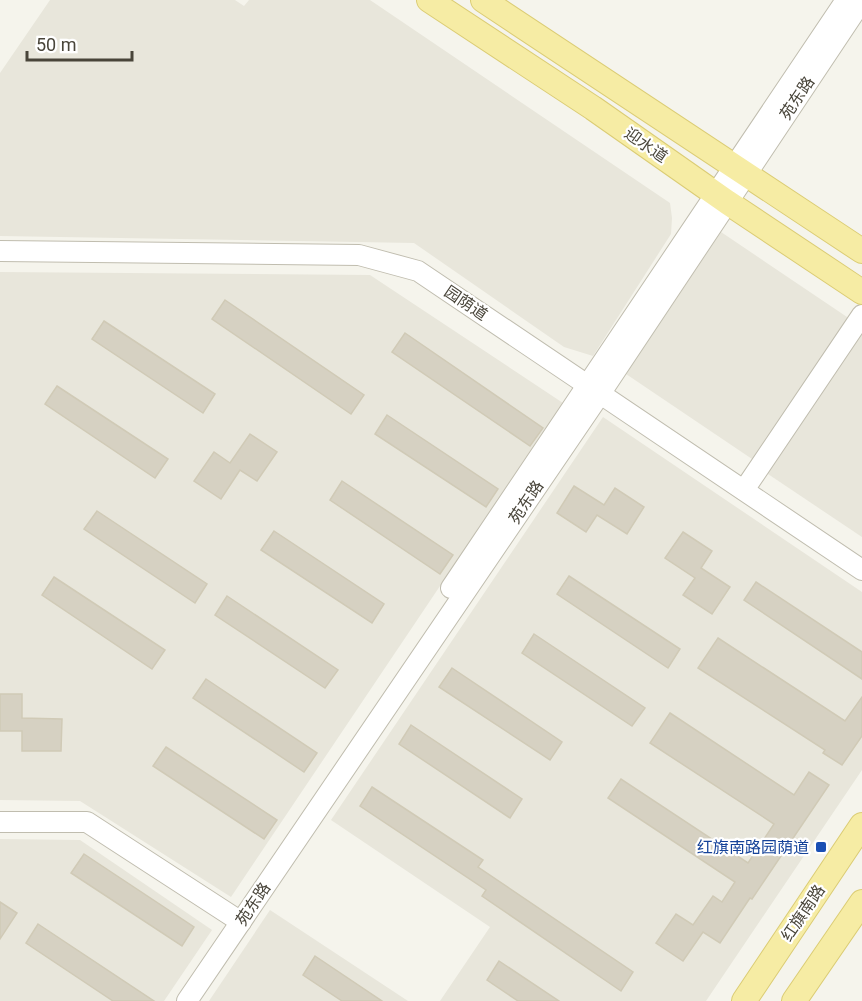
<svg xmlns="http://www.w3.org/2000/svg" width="862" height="1001" font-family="Roboto,'Noto Sans SC',sans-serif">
  <rect width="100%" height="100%" fill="#f5f4ec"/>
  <!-- residential -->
  <g fill="#e8e6db">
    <polygon points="50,0 235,0 244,6 249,0 370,0 670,203 672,218 671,234 593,356 564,347 414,243 0,236 0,73"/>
    <polygon points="721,232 850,319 755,461 626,374"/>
    <polygon points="0,272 370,275 563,403 231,897 80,801 0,800"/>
    <polygon points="862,326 862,537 765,472"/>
    <polygon points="603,417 862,592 862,770 706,1001 440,1001 490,927 331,820"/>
    <polygon points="0,839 80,840 212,930 164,1001 0,1001"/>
    <polygon points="270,910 408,1001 209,1001"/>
  </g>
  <!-- building -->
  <g fill="#d6d1c2" stroke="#d0cab6" stroke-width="1.5">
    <polygon points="225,300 364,395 351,414 212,319"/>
    <polygon points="104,321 215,394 203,413 92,339"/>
    <polygon points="405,333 543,428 530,446 392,352"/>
    <polygon points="57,386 168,459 155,478 45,404"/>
    <polygon points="387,415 498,489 486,507 375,434"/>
    <polygon points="250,434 277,452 257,481 240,470 221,499 194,481 214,452 230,463"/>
    <polygon points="342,481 453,555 440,574 330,500"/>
    <polygon points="574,486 604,505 615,488 644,507 627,534 597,515 586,532 557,513"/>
    <polygon points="97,511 207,584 195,603 84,529"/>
    <polygon points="274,531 384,604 372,623 261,550"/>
    <polygon points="683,532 712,551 701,568 730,587 712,614 683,595 695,578 665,558"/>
    <polygon points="569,576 680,649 668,668 557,594"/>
    <polygon points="54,577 165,650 152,669 42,595"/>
    <polygon points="756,582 862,652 862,679 744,600"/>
    <polygon points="227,596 338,670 325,688 215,615"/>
    <polygon points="534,634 645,708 632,726 522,653"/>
    <polygon points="718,638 845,721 862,697 862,736 842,765 823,753 825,750 698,668"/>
    <polygon points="452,668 562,742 550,760 439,687"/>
    <polygon points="206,679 317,753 304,772 193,698"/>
    <polygon points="0,694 22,694 22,718 62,719 61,751 22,751 22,731 0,731"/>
    <polygon points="670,713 794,795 809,772 829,785 752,899 750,898 720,943 703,932 683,961 656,943 676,914 693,925 713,896 722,902 735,882 608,798 621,779 748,863 774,824 650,743"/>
    <polygon points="411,725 522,799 510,818 399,744"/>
    <polygon points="166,747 277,820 264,839 153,766"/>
    <polygon points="372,787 483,860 478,867 633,972 621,991 482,896 486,890 360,806"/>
    <polygon points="84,854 194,927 182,946 71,873"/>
    <polygon points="0,902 17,913 0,939"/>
    <polygon points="38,924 154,1001 113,1001 26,943"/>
    <polygon points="315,956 382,1001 342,1001 303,975"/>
    <polygon points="499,961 559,1001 518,1001 487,980"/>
  </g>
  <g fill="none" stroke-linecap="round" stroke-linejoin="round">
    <!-- minor casing -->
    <g stroke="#c0bdaf" stroke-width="22">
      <g id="minor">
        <polyline points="0,251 359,255 418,271 862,570"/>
        <polyline points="744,490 862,315"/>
        <polyline points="451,588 846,0"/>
        <polyline points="0,822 87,822 241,922"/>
        <polyline points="187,1001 600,394 862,1"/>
      </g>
    </g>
    <!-- major casing -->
    <g stroke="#dbcc74" stroke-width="26">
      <g id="major">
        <polyline points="429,0 593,108 727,202 862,292"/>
        <polyline points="483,0 862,251"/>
        <polyline points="744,1001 862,825"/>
        <polyline points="794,1001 862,902"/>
      </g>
    </g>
    <!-- minor -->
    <use href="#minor" stroke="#fff" stroke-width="20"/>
    <!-- major -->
    <use href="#major" stroke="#f6eca4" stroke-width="24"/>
  </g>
  <!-- markers -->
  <rect fill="#1a4fb4" stroke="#fff" stroke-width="2" x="815" y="841" width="12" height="12" rx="3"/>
  <g text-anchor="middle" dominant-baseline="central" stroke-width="4.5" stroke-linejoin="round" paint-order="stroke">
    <!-- street labels -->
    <g font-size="16" fill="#49453a" stroke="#fff">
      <text transform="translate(797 98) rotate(-56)">苑东路</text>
      <text transform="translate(646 145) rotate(35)">迎水道</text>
      <text transform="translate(466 303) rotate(34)">园荫道</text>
      <text transform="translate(526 502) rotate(-56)">苑东路</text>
      <text transform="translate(253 904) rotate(-56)">苑东路</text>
      <text transform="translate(803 913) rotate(-56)">红旗南路</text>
    </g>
    <!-- transit labels -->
    <g font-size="16" fill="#164399" stroke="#fff" text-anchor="end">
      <text x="809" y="847">红旗南路园荫道</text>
    </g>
  </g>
  <!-- scale -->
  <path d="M27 51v9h105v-9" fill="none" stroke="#49453a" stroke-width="3"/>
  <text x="36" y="51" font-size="18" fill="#49453a" stroke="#ffffff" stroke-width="4.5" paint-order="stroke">50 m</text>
</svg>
